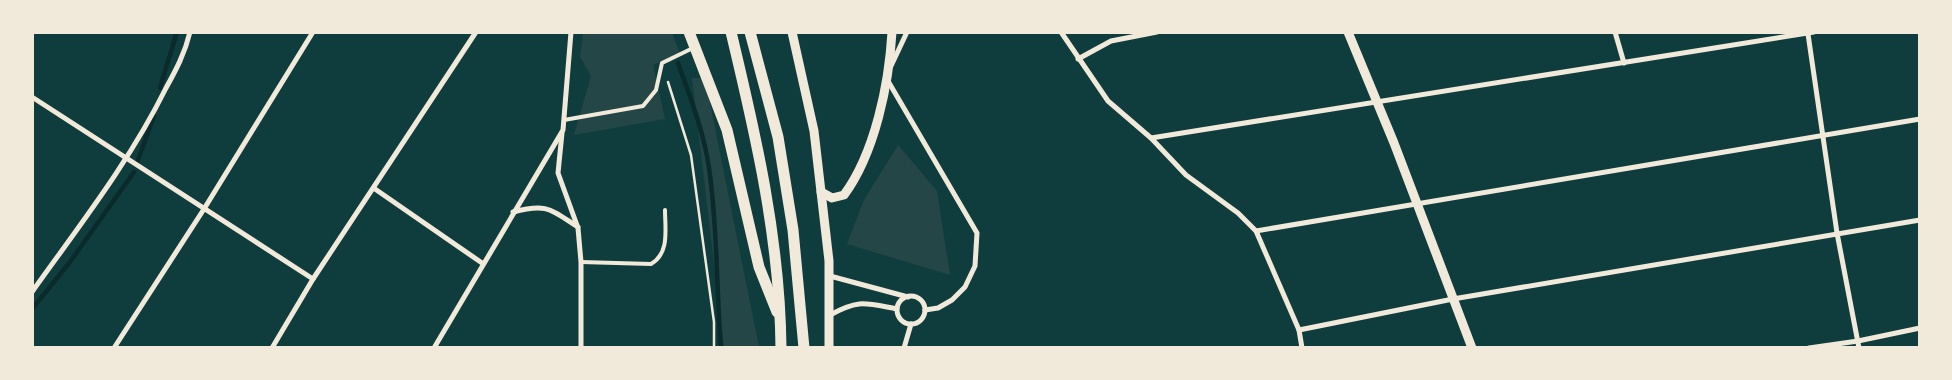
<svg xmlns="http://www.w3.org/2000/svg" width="1952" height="380" font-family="'Asap Condensed',sans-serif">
  <rect width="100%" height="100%" fill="#0f3d3e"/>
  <!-- green -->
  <g fill="#244646">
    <polygon points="583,33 672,33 680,53 653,65 665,119 574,135 591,76 580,57"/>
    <polygon points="692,78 705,78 759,347 724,347"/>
    <polygon points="898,145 937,191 950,275 847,244 864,200"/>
  </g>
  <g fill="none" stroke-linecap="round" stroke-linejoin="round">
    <!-- stream -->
    <g stroke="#0a2a2b" stroke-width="4.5">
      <path d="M 678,63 C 690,97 704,132 709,168 C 718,228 716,288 721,348"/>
      <polyline points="160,88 177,32"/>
      <polyline points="137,163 154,116"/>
      <polyline points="32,309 70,262 134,172"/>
    </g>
    <!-- path -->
    <polyline stroke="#f1e9da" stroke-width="2.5" points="668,82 691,155 714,322 714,348"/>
    <!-- service -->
    <g stroke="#f1e9da" stroke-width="4">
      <polyline points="564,120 643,106 656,90 662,63 693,48"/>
      <path d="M 581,262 L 651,264 C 670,253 665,229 665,210"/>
    </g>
    <!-- minor -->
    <g stroke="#f1e9da" stroke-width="5">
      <polyline points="1061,32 1108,101 1151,138 1186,175 1238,213 1256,231 1299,330 1302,348"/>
      <polyline points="1615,32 1624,63"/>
      <polyline points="1808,34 1837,233 1859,348"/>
      <polyline points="1078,59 1111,41 1157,32"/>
      <polyline points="891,66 907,32"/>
      <polyline points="888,81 977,233 975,266 965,287 952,300 938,308 925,310"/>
      <polyline points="32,97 313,279"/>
      <polyline points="562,133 558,173 578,228 581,262 581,348"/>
      <polyline points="1151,138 1814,32"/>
      <polyline points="375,189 482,263"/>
      <path d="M 513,212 C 547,203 550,209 578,227"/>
      <polyline points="1256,231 1920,119"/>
      <polyline points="830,276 908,297"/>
      <path d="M 32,292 C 79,226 130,161 166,88 C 176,70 185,53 190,32"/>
      <circle cx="911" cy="310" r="14"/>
      <path d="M 830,315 C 859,299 865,303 897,309"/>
      <polyline points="1299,330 1453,299 1920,220"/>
      <polyline points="114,348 204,209 313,32"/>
      <polyline points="272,348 313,279 476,32"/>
      <polyline points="434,348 563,130 571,32"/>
      <polyline points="904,348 911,324"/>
      <polyline points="1809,348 1858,341 1920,328"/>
    </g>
    <!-- tertiary -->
    <g stroke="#f1e9da" stroke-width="9">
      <polyline points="792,32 814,131 829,261 829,348"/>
      <polyline points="1348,32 1394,143 1472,348"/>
      <path d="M 821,192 L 832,198 L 844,195 C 875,153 889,84 892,32"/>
    </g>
    <!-- primary -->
    <g stroke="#f1e9da" stroke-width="11">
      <polyline points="689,32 727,130 759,267 777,312"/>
      <path d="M 731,32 C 756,136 780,240 781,348"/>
      <polyline points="750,32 778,137 793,230 804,348"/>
    </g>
  </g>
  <!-- border -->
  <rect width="1952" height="380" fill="none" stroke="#f1e9da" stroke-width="68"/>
</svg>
